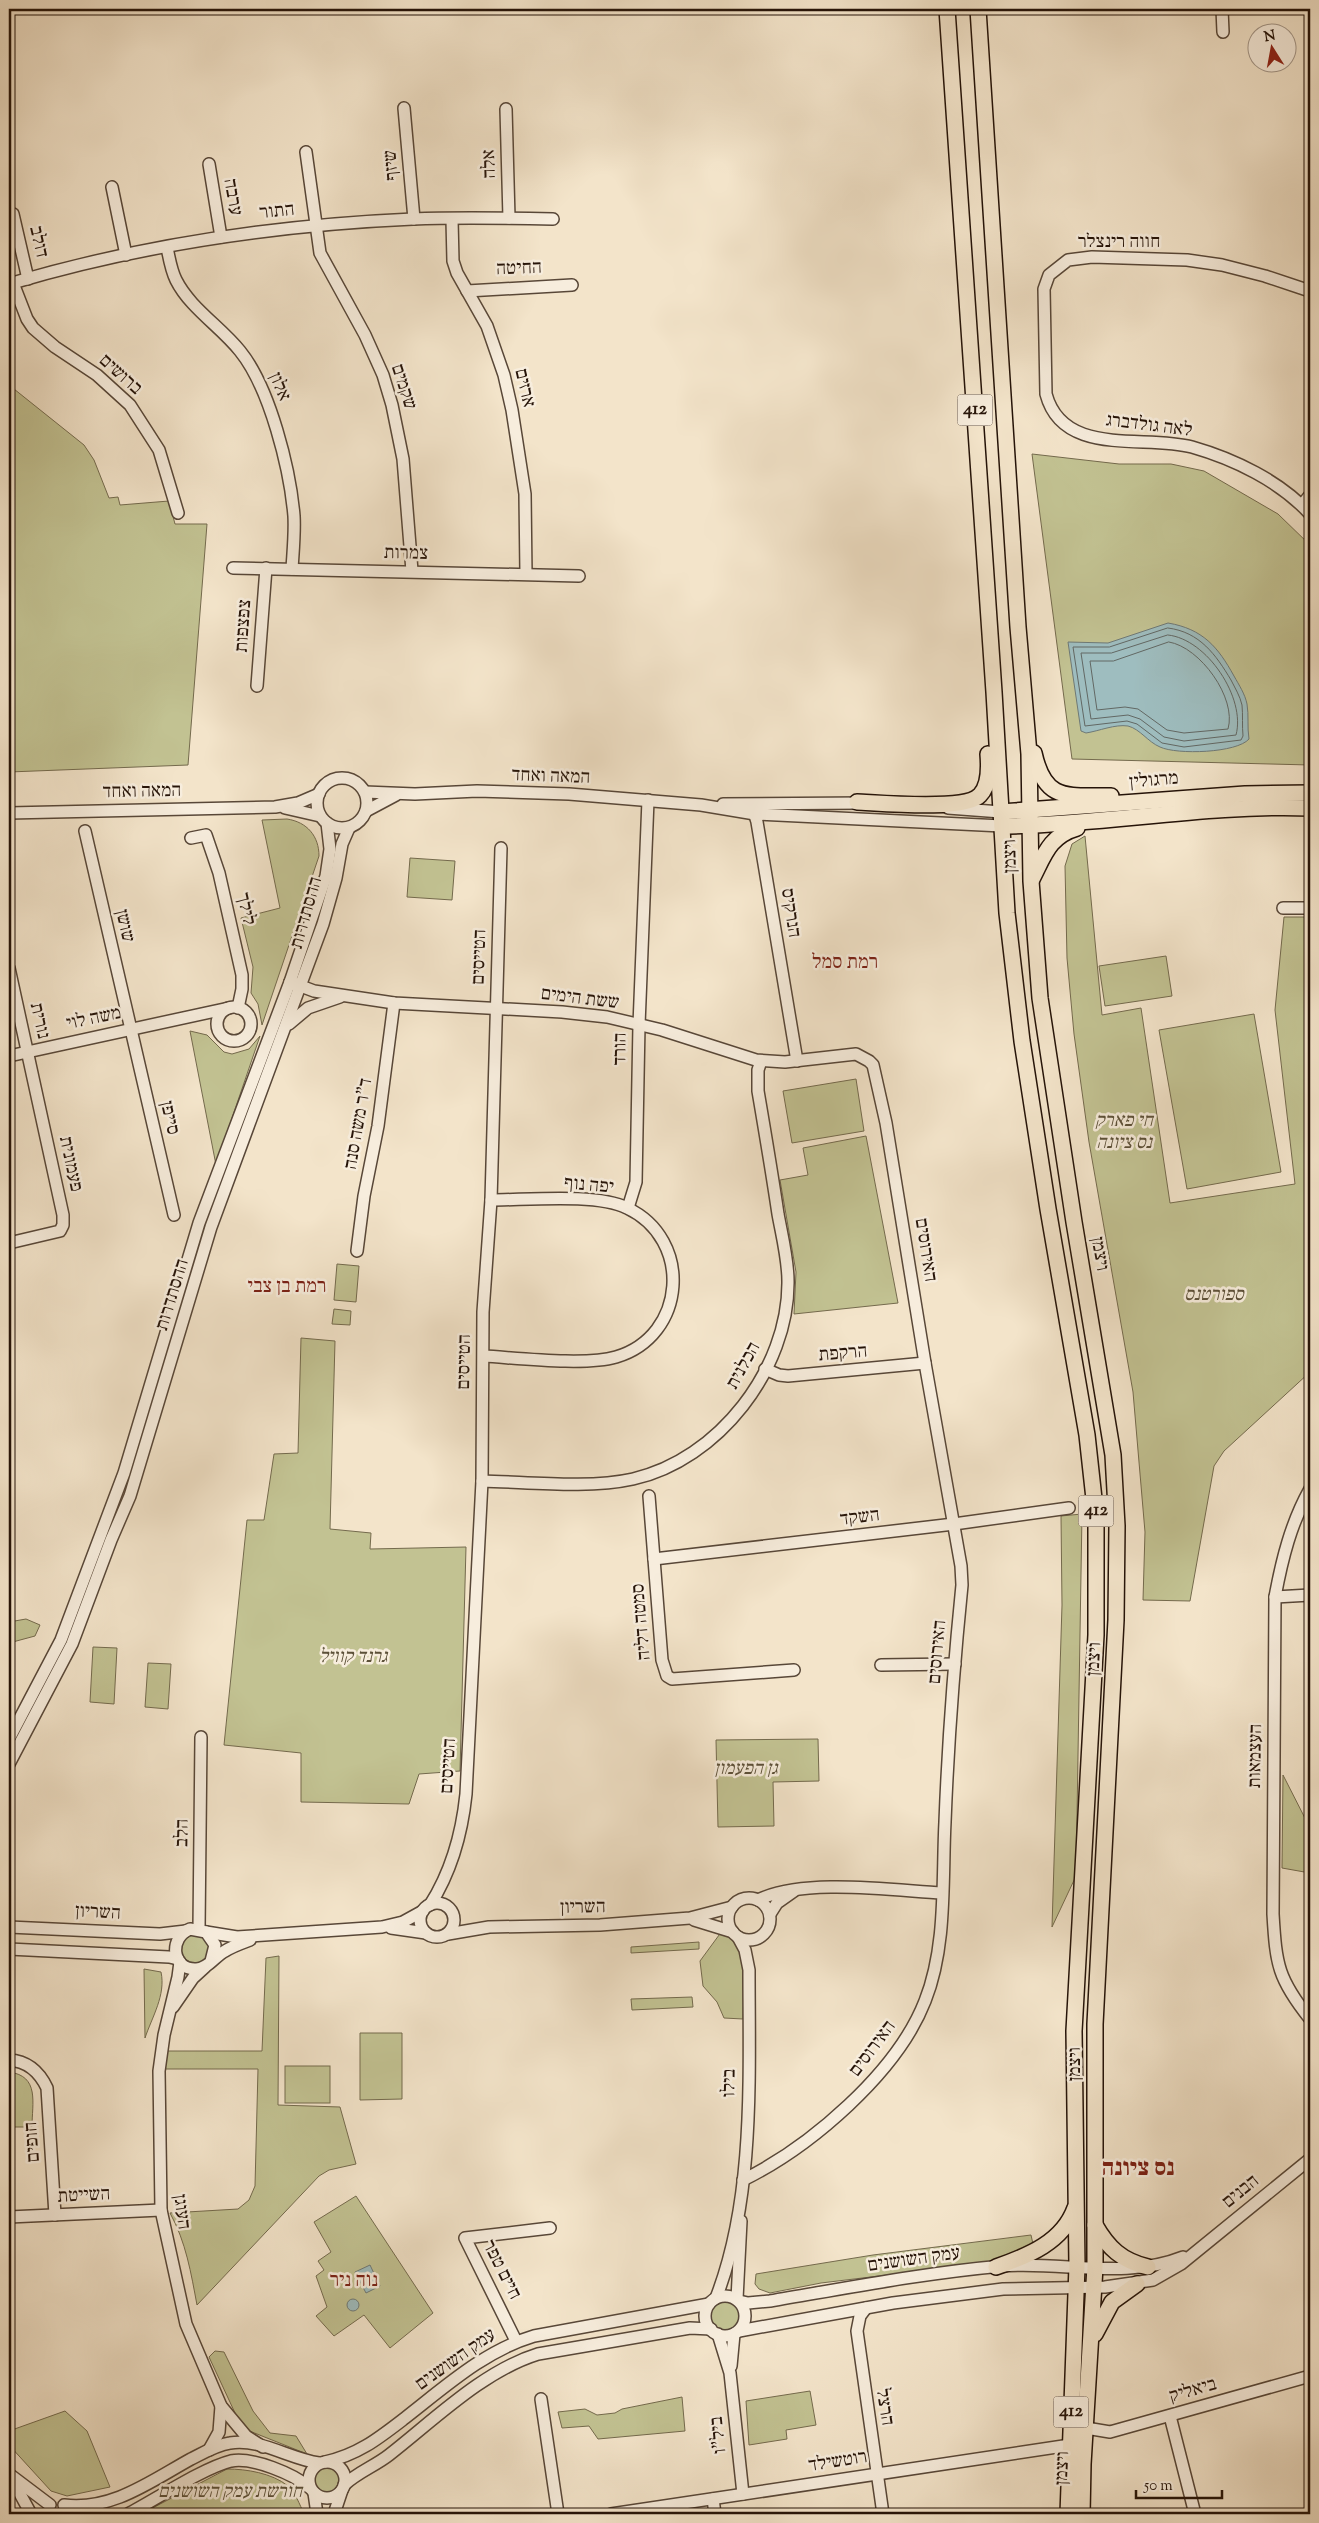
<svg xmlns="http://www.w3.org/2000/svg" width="1319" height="2523" font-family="'Sorts Mill Goudy','Frank Ruhl Libre',serif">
  <rect width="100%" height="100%" fill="#f3e4ca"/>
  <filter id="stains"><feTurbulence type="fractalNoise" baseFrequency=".004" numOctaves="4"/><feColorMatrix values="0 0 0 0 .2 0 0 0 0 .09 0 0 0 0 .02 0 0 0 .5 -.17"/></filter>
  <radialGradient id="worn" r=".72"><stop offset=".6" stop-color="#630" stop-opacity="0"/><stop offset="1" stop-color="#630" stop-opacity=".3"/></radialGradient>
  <!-- green -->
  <g fill="#c2c292" stroke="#746a4d">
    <polygon points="9,385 84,445 94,460 109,498 118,497 120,505 169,501 175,524 207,524 188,765 9,772"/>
    <polygon points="1032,454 1119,464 1171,464 1204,471 1278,514 1310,545 1310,765 1072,759"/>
    <path d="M 287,819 C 307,822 319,836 319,856 L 262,1025 L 258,1004 L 251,993 L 253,967 L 241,918 L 280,908 L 262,820 Z"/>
    <polygon points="1085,836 1102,1015 1141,1008 1170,1203 1295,1184 1275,1010 1284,917 1310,917 1310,1372 1224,1451 1214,1466 1190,1601 1143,1600 1145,1532 1133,1392 1089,1142 1074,1034 1067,958 1065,866 1072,844"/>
    <polygon points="410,858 455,861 452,900 407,897"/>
    <polygon points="1166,956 1172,996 1105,1006 1099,966"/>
    <polygon points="1254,1014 1281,1172 1187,1189 1159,1030"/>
    <polygon points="190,1031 207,1035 224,1052 232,1054 249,1049 260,1036 216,1165"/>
    <polygon points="856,1079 864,1131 792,1143 783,1091"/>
    <polygon points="866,1136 898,1303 794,1314 796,1272 780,1180 808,1175 803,1148"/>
    <polygon points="337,1264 359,1266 356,1302 334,1300"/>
    <polygon points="334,1309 351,1311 350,1325 332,1324"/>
    <polygon points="301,1338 335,1341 330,1529 371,1533 370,1549 466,1547 460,1771 419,1774 409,1804 301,1802 301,1753 224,1745 247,1520 264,1520 274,1454 298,1453"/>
    <polygon points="1082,1514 1076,1876 1052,1927 1062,1605 1061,1516"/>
    <polygon points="26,1619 40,1625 35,1636 9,1643 9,1622"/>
    <polygon points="93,1647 117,1648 114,1704 90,1702"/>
    <polygon points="148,1663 171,1664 168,1709 145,1707"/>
    <polygon points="818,1739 819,1781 773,1782 774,1826 718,1827 716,1740"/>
    <polygon points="1283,1775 1310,1828 1310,1873 1282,1868"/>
    <path d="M 722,1931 C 753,1947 743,1989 743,2019 L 724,2018 L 717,2002 L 703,1986 L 700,1961 Z"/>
    <circle cx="195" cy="1949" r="14"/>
    <polygon points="699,1942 699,1949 631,1953 631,1947"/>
    <path d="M 279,1956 L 278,2105 L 340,2107 L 356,2164 L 329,2170 L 319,2176 L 197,2305 C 191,2273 186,2242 170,2213 L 238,2209 L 249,2200 L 255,2186 L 258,2069 L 165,2069 L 167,2051 L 262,2051 L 266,1958 Z"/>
    <path d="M 144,1969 L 161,1972 C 166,1995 152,2017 145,2038 Z"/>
    <polygon points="692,1997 693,2007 632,2010 631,1999"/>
    <polygon points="360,2033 402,2033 402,2099 360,2100"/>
    <rect x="285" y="2066" width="45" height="37"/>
    <path d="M 9,2072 C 40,2076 32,2103 32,2127 L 14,2127 Z"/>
    <polygon points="356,2196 433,2313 390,2348 364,2315 334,2336 316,2316 327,2307 316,2276 324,2270 318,2261 331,2252 314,2222"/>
    <polygon points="1031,2235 1033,2244 1004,2258 978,2264 821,2283 770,2293 759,2289 755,2284 756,2274 873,2255"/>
    <circle cx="725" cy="2315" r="18"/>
    <polygon points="215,2351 224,2352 253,2411 270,2433 296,2436 307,2454 242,2428 209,2357"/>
    <polygon points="810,2391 816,2425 786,2430 787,2439 749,2445 746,2401"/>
    <polygon points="682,2397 685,2431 598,2439 589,2426 562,2428 558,2412 585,2409 597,2415 615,2413 622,2409"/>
    <polygon points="65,2411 87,2431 110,2487 67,2496 51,2491 9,2445 9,2431"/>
    <circle cx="327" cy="2480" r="16"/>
    <path d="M 227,2469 C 246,2469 272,2473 288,2486 C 295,2492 300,2505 304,2514 L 141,2514 Z"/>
  </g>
  <!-- water -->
  <g fill="#9ebdbf" stroke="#6e7976">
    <path d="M 1168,623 C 1203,629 1218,647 1234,676 C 1239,685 1245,694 1247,704 C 1249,715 1247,727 1249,739 C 1237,753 1177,755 1160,747 C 1148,742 1140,729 1128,726 C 1115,724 1099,731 1086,733 L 1081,731 L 1068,642 L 1108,643 Z"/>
    <polygon points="370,2265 380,2286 366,2293 355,2272"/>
    <circle cx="353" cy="2305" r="6"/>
  </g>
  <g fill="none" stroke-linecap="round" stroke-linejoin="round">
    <!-- shore -->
    <g stroke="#626864" stroke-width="1">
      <path d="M 1168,628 C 1200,632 1216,655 1231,680 C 1235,688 1240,696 1242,705 C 1243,715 1242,726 1243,736 L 1241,740 L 1184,747 L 1162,743 L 1137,724 L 1127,721 L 1085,726 L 1073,647 L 1109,647 Z"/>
      <path d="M 1168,635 C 1207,639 1246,698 1236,735 L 1184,741 L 1164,737 L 1140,719 L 1128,715 L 1091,719 L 1081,653 L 1111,653 Z"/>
      <path d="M 1169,642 C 1200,647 1237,698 1228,729 L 1184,733 L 1167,730 L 1138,709 L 1125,707 L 1097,710 L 1090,661 L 1113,661 Z"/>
    </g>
    <!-- minor casing -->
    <g stroke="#584738" stroke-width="14">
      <g id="minor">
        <polyline points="1222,9 1223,32"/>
        <polyline points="404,108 414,219"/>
        <polyline points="506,109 509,218"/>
        <polyline points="306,152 320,253 365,335 383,375 392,405 403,459 412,571"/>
        <polyline points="209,164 221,237"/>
        <polyline points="112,187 126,255"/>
        <polyline points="13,214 28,279"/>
        <polyline points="452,220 453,261 457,273 487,326 504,375 512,410 525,494 526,574"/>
        <path d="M 167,247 C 169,258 171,270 176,280 C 190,308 221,327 240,351 C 270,388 290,469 294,516 C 295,533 293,552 292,569"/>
        <polyline points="13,283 27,319 33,328 55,347 97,375 130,405 159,450 178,513"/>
        <path d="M 9,284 C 140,245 276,225 413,219 C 459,217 507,218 553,219"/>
        <polyline points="467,291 572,285"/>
        <path d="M 1310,291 L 1265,276 L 1222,265 L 1187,260 L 1092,257 L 1068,260 L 1049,275 L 1044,289 L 1046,394 C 1063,458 1145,434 1192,447 C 1234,459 1280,481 1310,514"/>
        <polyline points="1302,505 1310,495"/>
        <polyline points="233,568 579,576"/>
        <polyline points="257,686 266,568"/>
        <circle cx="342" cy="803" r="25"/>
        <polyline points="365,792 415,794 477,791 569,794 701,805 755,814 1002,826"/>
        <polyline points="723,804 865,803"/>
        <polyline points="285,808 320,816"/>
        <polyline points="948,808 1001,812"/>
        <polyline points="753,809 757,822 797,1061"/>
        <polyline points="366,811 396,795"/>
        <polyline points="9,813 275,807 298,803 319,794"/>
        <polyline points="85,831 174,1215"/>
        <polyline points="191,838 206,835 219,873 242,975 242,989 238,1008"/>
        <polyline points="1283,908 1310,908"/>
        <polyline points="9,968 63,1215 63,1225 60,1231 9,1243"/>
        <path d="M 290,982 L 314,991 L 394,1003 L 562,1012 L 607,1017 L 662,1030 L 756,1060 L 785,1062 L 856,1054 L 869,1061 L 873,1065 L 886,1123 L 925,1363 L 961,1566 L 962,1585 C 954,1664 948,1743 945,1822 C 942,1880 947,1946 925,2001 C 897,2073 810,2147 743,2180"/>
        <circle cx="234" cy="1024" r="17"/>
        <polyline points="289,1024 308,1008 340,997"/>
        <polyline points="9,1056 229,1008"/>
        <polyline points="628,1208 636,1182 639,1025 648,800"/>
        <polyline points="357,1251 364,1196 378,1126 394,1003"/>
        <path d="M 484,1356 C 518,1358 585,1366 616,1357 C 687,1336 693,1239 627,1208 C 597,1193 527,1200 491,1200"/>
        <polyline points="765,1369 779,1375 788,1376 925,1363"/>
        <path d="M 482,1481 C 529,1482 588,1489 633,1479 C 718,1460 789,1369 788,1281 C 788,1259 782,1236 778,1214 C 772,1173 765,1132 758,1091 L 758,1070 L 761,1061"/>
        <path d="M 1310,1489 C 1291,1523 1282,1559 1275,1597 L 1273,1914 C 1276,1965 1278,1979 1310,2019"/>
        <polyline points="649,1496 662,1660 667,1676 672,1679 794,1670"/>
        <polyline points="654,1559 954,1524 1069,1508"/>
        <polyline points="1275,1597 1310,1595"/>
        <polyline points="881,1665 955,1664"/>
        <polyline points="9,1739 61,1640 124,1473 199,1223 290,982 326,876 330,849 327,823"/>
        <polyline points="9,1764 72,1644 111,1540 130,1496 211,1227 323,924 336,878 342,844 349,828"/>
        <circle cx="749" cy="1919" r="21"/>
        <path d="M 758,1900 C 804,1878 890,1890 942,1893"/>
        <circle cx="437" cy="1920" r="17"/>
        <path d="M 430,1905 C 451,1872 462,1833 466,1794 L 482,1481 L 483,1312 L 491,1200 L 501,848"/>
        <polyline points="770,1914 777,1903 794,1891"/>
        <polyline points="694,1920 733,1932"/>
        <polyline points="9,1927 160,1934 186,1931"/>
        <polyline points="391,1928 426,1933"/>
        <polyline points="199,1929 201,1737"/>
        <polyline points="206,1932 237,1937 382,1927 403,1922 423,1911"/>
        <polyline points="448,1934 489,1927 600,1925 690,1918 732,1907"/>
        <polyline points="9,1949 169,1957 178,1959"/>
        <path d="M 211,1961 L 215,1945 L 206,1932 L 190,1929 C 169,1937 171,1970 196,1969 C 208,1969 215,1956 225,1951 C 233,1946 242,1943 250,1940"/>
        <polyline points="180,1962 178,1977 164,2035 159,2071 161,2210 186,2324 221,2406 246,2436 263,2447"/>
        <polyline points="173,2007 193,1978 205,1967"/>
        <path d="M 9,2060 C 27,2061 39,2071 47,2088 L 55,2215"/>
        <polyline points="9,2217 161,2210"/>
        <circle cx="725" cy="2316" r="20"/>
        <path d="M 716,2298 C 755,2198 749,2076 749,1970 L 745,1950 L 738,1937"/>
        <polyline points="737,2299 741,2221"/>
        <path d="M 739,2301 L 748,2303 L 770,2301 C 847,2288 924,2273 1002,2266 C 1062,2261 1126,2280 1183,2257"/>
        <polyline points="866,2308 860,2316 857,2331 883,2514"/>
        <polyline points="739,2331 893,2303 1003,2289 1105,2287 1153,2280 1181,2264 1310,2159"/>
        <polyline points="718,2334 730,2373 743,2494"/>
        <polyline points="516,2341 465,2238 550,2228"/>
        <polyline points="731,2366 734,2334"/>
        <polyline points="541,2399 558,2514"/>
        <polyline points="1170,2416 1195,2514"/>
        <polyline points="1086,2428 1110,2432 1310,2376"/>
        <polyline points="209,2450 219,2432 221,2406"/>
        <circle cx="327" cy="2480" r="18"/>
        <path d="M 325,2462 C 358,2455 379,2438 405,2418 C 445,2387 484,2351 534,2336 L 709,2304"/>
        <polyline points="9,2474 50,2505"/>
        <polyline points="12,2479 31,2514"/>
        <path d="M 344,2485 C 358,2472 375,2466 389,2455 C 434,2420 483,2371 538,2354 L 690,2328 L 711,2329"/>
        <polyline points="314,2493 317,2514"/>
        <polyline points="713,2499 715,2514"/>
        <path d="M 64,2505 C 112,2511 151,2481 191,2459 C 203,2453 216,2445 230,2443 C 260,2438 290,2459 319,2463"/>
        <path d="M 128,2514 C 155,2500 203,2468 231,2461 C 253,2457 294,2474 310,2488"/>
        <polyline points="334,2514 342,2490"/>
        <polyline points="611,2514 1070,2445"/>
      </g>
    </g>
    <!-- major casing -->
    <g stroke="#251308" stroke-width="18">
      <g id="major">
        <polyline points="947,9 994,692 1007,913 1022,1041 1048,1209 1087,1435 1096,1517 1096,1635 1074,2031 1077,2266 1068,2514"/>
        <polyline points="978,9 1018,627 1029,754 1031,881 1040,998 1074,1222 1113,1455 1117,1526 1116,1620 1095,2024 1095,2267 1083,2464 1082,2514"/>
        <path d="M 1034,753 C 1045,803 1068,795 1111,796"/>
        <path d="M 857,802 C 881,803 966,811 980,795 C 990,785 989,766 988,754"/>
        <polyline points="1001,812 1245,794 1310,793"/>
        <path d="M 1002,826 C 1105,825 1207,804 1310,808"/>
        <path d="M 1032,879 C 1044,856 1049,836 1077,828"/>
        <path d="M 1095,2225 C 1108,2248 1122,2261 1148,2267"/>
        <path d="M 996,2267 C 1028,2256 1063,2242 1075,2208"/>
        <polyline points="1095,2334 1112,2302 1137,2284"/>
      </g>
    </g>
    <!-- minor -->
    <use href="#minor" stroke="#f7eddd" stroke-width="11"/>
    <!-- major -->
    <use href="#major" stroke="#f3e4ca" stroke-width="15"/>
  </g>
  <g text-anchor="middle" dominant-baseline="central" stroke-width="5" stroke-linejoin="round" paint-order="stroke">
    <!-- shield labels -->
    <g fill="#f7eddd" stroke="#645448" stroke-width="1">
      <rect x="957.5" y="394.5" width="35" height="31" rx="4"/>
      <rect x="1078.5" y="1495.5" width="35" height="31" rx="4"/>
      <rect x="1053.5" y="2396.5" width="35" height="31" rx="4"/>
    </g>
    <g font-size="18" font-weight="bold" fill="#251308">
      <text x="975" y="410">412</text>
      <text x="1096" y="1511">412</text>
      <text x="1071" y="2412">412</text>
    </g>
    <!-- street labels -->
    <g font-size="19" fill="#251308" stroke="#f7eddd">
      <text transform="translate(490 164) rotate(-92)">אלה</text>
      <text transform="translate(392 165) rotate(-95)">שיזף</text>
      <text transform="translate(232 197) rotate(80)">ערבה</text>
      <text transform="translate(277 212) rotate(-6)">התור</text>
      <text transform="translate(38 242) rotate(77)">דולב</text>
      <text x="1119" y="242">חווה רינצלר</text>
      <text transform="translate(519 269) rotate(-2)">החיטה</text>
      <text transform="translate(120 375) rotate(42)">ברושים</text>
      <text transform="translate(279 387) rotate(67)">אלון</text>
      <text transform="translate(403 387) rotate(72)">שקמים</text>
      <text transform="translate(524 388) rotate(77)">ארזים</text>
      <text transform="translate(1149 426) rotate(7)">לאה גולדברג</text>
      <text transform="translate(406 554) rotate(1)">צמרות</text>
      <text transform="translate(244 626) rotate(-86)">צפצפות</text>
      <text transform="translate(551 777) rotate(2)">המאה ואחד</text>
      <text transform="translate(1154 781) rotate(-5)">מרגולין</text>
      <text transform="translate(142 792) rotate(-1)">המאה ואחד</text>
      <text transform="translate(1011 856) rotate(-91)">ויצמן</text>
      <text transform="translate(245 909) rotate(77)">לילך</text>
      <text transform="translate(307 913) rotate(-74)">ההסתדרות</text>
      <text transform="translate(790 913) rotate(81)">הנרקיס</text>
      <text transform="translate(124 926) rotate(77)">שושן</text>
      <text transform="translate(480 957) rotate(-88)">הטייסים</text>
      <text transform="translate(580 999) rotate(7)">ששת הימים</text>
      <text transform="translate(94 1019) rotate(-12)">משה לוי</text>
      <text transform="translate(39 1021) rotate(77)">נורית</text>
      <text transform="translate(621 1049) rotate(-89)">הורד</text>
      <text transform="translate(169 1118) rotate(77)">סייפן</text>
      <text transform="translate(359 1124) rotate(-80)">ד"ר משה סנה</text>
      <text transform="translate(70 1164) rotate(78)">פעמונית</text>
      <text transform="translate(589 1186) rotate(5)">יפה נוף</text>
      <text transform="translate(925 1250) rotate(81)">האירוסים</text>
      <text transform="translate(1099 1254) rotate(80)">ויצמן</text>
      <text transform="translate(173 1295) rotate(-73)">ההסתדרות</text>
      <text transform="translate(843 1354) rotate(-5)">הרקפת</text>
      <text transform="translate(465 1362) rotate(-89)">הטייסים</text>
      <text transform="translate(744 1366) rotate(-61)">הכלנית</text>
      <text transform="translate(860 1518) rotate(-7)">השקד</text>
      <text transform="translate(642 1622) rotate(-95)">סמטה דליה</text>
      <text transform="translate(938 1652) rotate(-85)">האירוסים</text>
      <text transform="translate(1095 1659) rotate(-87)">ויצמן</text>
      <text transform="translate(1256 1756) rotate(-89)">העצמאות</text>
      <text transform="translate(449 1766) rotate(-87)">הטייסים</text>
      <text transform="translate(183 1833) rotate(-89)">הלב</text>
      <text transform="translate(583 1908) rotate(-1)">השריון</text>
      <text transform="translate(98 1913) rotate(3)">השריון</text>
      <text transform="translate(873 2049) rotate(-53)">האירוסים</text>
      <text transform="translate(1075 2064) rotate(-90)">ויצמן</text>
      <text transform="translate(730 2083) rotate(-89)">בילו</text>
      <text transform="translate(33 2142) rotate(-94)">חופים</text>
      <text transform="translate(1241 2192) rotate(-39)">הבנים</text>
      <text transform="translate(84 2196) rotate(-3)">השייטת</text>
      <text transform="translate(181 2212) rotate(82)">העוגן</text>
      <text transform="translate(914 2260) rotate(-8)">עמק השושנים</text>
      <text transform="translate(501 2270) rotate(63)">חיים טפר</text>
      <text transform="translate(456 2360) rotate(-35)">עמק השושנים</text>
      <text transform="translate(1193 2391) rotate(-16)">ביאליק</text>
      <text transform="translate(884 2407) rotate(81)">הרצל</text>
      <text transform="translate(719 2435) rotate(-96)">ביל"ו</text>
      <text transform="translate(838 2462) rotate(-9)">רוטשילד</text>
      <text transform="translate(1063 2468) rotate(-88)">ויצמן</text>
    </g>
    <!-- park labels -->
    <g font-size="19" font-style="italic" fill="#5c5038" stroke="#f7eddd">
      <text x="1124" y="1121">חי פארק<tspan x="1124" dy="22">נס ציונה</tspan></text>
      <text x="1214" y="1295">ספורטנס</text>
      <text x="353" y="1657">גרנד קוויל</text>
      <text x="746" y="1769">גן הפעמון</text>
      <text x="230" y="2492">חורשת עמק השושנים</text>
    </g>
    <!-- neighbourhood labels -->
    <g font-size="20" fill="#7a1f14" stroke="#f7eddd">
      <text x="845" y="963">רמת סמל</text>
      <text x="287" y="1287">רמת בן צבי</text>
      <text x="354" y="2281">נוה ניר</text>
    </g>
    <!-- district labels -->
    <g font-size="24" font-weight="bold" fill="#7a1f14" stroke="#f7eddd">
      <text x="1138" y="2169">נס ציונה</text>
    </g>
  </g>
  <!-- margin -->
  <rect width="1319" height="2523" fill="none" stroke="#f3e4ca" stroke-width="30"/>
  <rect x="10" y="10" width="1299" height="2503" fill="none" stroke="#251308" stroke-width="2.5"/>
  <rect x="15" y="15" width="1289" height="2493" fill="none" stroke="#251308"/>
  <!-- north arrow -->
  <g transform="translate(1272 48) rotate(349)"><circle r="24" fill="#f7eddd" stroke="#a39688"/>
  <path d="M0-4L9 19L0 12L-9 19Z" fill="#8f2418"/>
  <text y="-8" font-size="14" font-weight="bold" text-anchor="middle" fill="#251308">N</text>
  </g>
  <!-- scale -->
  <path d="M1136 2490v8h86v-8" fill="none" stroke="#251308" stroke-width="2.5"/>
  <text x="1144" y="2490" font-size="15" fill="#251308" stroke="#f7eddd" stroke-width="4" paint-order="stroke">50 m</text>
  <rect width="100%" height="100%" filter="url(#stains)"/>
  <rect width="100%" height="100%" fill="url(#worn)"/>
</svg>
